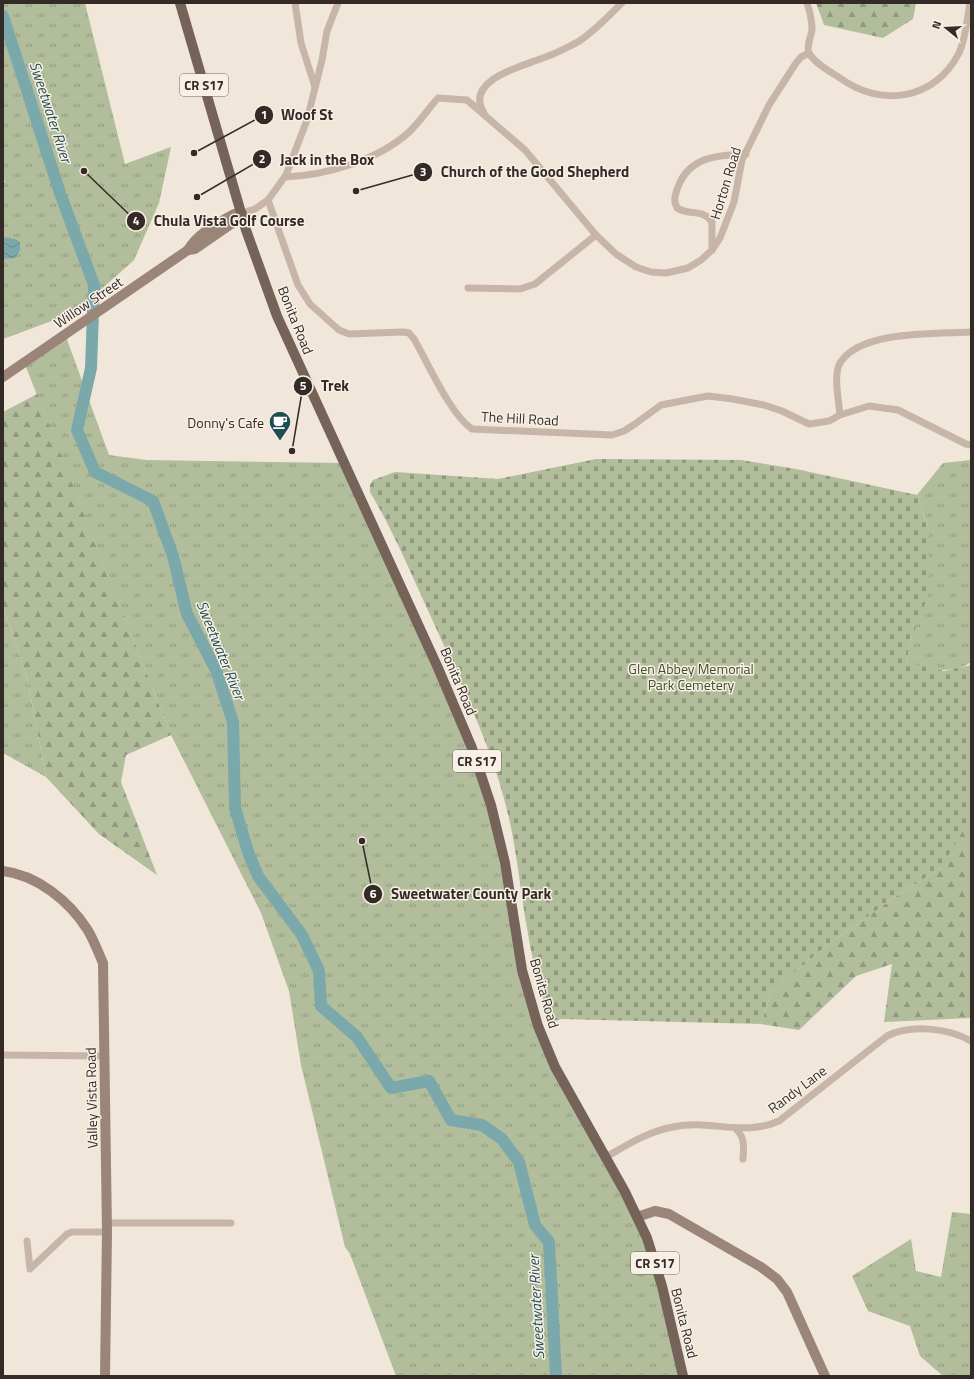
<svg xmlns="http://www.w3.org/2000/svg" width="974" height="1379" font-family="'Titillium Web',sans-serif">
  <defs>
    <pattern id="grass-tufts" width="24" height="20" patternUnits="userSpaceOnUse"><rect width="24" height="20" fill="#b1bd9b"/><path d="M3 7l-1-3M5 7V3M7 7l1-3M15 17l-1-3M17 17v-4M19 17l1-3" fill="none" stroke="#919a7e"/></pattern>
    <pattern id="forest-firs" width="22" height="20" patternUnits="userSpaceOnUse"><rect width="22" height="20" fill="#b1bd9b"/><path d="M5 1l3.5 6h-7zM16 11l3.5 6h-7z" fill="#919a7e"/></pattern>
    <pattern id="cemetery-stones" width="16" height="16" patternUnits="userSpaceOnUse"><rect width="16" height="16" fill="#b1bd9b"/><path d="M2 7V4a2 2 0 0 1 4 0v3zM10 15v-3a2 2 0 0 1 4 0v3z" fill="#919a7e"/></pattern>
    <pattern id="water-waves" width="16" height="10" patternUnits="userSpaceOnUse"><rect width="16" height="10" fill="#7ba8ab"/><path d="M0 5q4-4 8 0t8 0" fill="none" stroke="#66898b"/></pattern>
  </defs>
  <rect width="100%" height="100%" fill="#f0e6da"/>
  <!-- grass -->
  <g fill="url(#grass-tufts)">
    <polygon points="3,3 85,3 125,164 171,147 159,203 134,260 76,312 3,339 3,183 5,182 3,178"/>
    <polygon points="65,334 109,455 146,460 345,463 477,761 517,941 541,1033 638,1217 683,1376 396,1376 350,1254 345,1247 301,1065 289,991 261,913 171,735 24,362"/>
    <path d="M 971,460 L 971,662 C 953,675 925,670 906,662 L 912,637 L 929,529 L 917,495 L 943,463 Z"/>
    <polygon points="3,606 27,677 46,777 3,753"/>
    <polygon points="952,1212 971,1214 971,1376 943,1376 920,1356 910,1326 868,1311 852,1276 911,1239 916,1271 941,1277"/>
  </g>
  <!-- forest -->
  <g fill="url(#forest-firs)">
    <polygon points="816,3 916,3 913,19 883,38 824,25"/>
    <polygon points="37,394 171,735 126,755 121,782 157,875 99,834 46,777 27,677 3,606 3,412"/>
    <polygon points="971,786 971,1018 884,1022 892,964 856,976 799,1030 761,1024 771,992 826,946 905,890 941,868"/>
  </g>
  <!-- cemetery -->
  <path fill="url(#cemetery-stones)" d="M 596,459 L 741,460 L 796,469 L 917,495 L 929,529 L 929,593 L 912,637 L 906,662 L 944,671 L 971,665 L 971,786 L 967,824 L 941,868 L 905,890 L 826,946 L 771,992 L 761,1024 L 562,1019 L 550,1022 C 541,993 533,964 528,934 C 520,891 517,848 506,806 C 489,740 459,679 431,617 C 412,576 394,532 370,492 L 370,485 L 373,480 L 395,472 L 498,479 Z"/>
  <!-- water -->
  <g fill="url(#water-waves)">
    <polygon points="63,197 65,197 99,285 97,286"/>
    <polygon points="3,237 15,239 20,242 20,250 15,258 3,259"/>
  </g>
  <g fill="none" stroke-linecap="round" stroke-linejoin="round">
    <!-- river -->
    <polyline stroke="#7ba8ab" stroke-width="12" points="3,16 60,193 94,285 91,368 77,430 95,472 153,501 173,556 187,614 216,670 233,722 235,808 248,852 258,876 302,935 319,971 321,1006 357,1037 391,1088 429,1081 451,1120 482,1125 502,1139 519,1162 535,1225 549,1242 556,1376"/>
    <!-- street -->
    <g stroke="#c7b6a7" stroke-width="7">
      <polyline points="295,3 301,43 315,87"/>
      <path d="M 807,3 C 810,12 812,20 812,30 C 811,37 806,46 809,53 C 815,64 831,72 840,78 C 881,108 935,100 959,53 C 966,38 967,19 970,3"/>
      <path d="M 484,113 C 464,81 519,67 540,59 C 553,55 564,49 576,43 C 593,33 608,16 622,3"/>
      <path d="M 285,177 C 327,175 376,161 408,133 C 419,123 428,109 438,98 L 467,100 L 525,150 L 596,235 L 616,254 L 636,267 L 651,272 L 666,273 L 688,268 L 701,260 L 712,250 L 720,238 L 734,202 L 742,160 L 769,105 L 796,63 L 801,57 L 809,53"/>
      <path d="M 268,200 L 298,285 L 310,304 L 339,330 L 349,334 L 403,332 L 409,333 L 414,339 C 428,363 450,414 472,429 L 612,435 L 624,431 L 635,424 L 661,405 L 708,396 L 733,399 L 764,405 L 782,411 L 809,424 L 829,421 L 840,415 L 869,406 L 898,410 L 966,444 L 971,445"/>
      <polyline points="242,213 255,209 268,200 286,175 307,120 322,60 327,31 338,3"/>
      <path d="M 712,250 L 712,222 C 703,208 689,216 677,208 C 673,200 675,195 678,187 C 689,157 717,155 746,154"/>
      <polyline points="468,288 520,289 535,284 596,235"/>
      <path d="M 840,415 C 839,401 833,375 840,363 C 860,330 936,334 971,332"/>
      <polyline points="3,1055 104,1056"/>
      <path d="M 735,1128 C 745,1137 744,1146 743,1159"/>
      <path d="M 606,1157 C 627,1145 649,1131 673,1127 C 710,1119 743,1137 779,1121 L 887,1036 C 911,1024 948,1028 971,1041"/>
      <polyline points="107,1223 231,1223"/>
      <polyline points="27,1241 30,1269 67,1234 72,1232 107,1232"/>
    </g>
    <!-- secondary -->
    <g stroke="#9a8578" stroke-width="10">
      <path d="M 188,250 C 198,233 217,224 234,214 L 238,213"/>
      <polyline points="3,377 188,250 195,249 237,220 242,213"/>
      <path d="M 3,871 C 37,875 69,901 87,929 C 94,940 98,952 103,963 L 107,1232 L 105,1376"/>
      <polyline points="637,1217 655,1211 669,1214 761,1267 777,1279 787,1292 825,1376"/>
    </g>
    <!-- primary -->
    <polyline stroke="#756359" stroke-width="10" points="180,3 246,230 277,316 438,668 472,748 491,805 505,863 522,970 538,1026 555,1067 625,1192 647,1238 662,1286 683,1376"/>
  </g>
  <!-- icons -->
  <defs>
    <g id="cafe-pin" transform="scale(1.15)"><path d="M0 17L-7.5 6A9.5 9.5 0 1 1 7.5 6Z" fill="#1f4e52" stroke="#f8f0e6"/><path d="M-5.5-4.5H6V0H3Q3 3.5 0 3.5H-2.5Q-5.5 3.5-5.5 0ZM3-3.2v2h1.7v-2ZM-6 4.5H4V6H-6Z" fill="#fff"/></g>
  </defs>
  <g fill-rule="evenodd">
    <use href="#cafe-pin" x="280" y="422"/>
  </g>
  <g text-anchor="middle" dominant-baseline="central" stroke-width="3" stroke-linejoin="round" paint-order="stroke">
    <!-- shield labels -->
    <g fill="#f8f0e6" stroke="#6f6660" stroke-width="1">
      <rect x="180" y="74" width="48" height="22" rx="3"/>
      <rect x="453" y="750" width="48" height="22" rx="3"/>
      <rect x="631" y="1252" width="48" height="22" rx="3"/>
    </g>
    <g font-size="13" font-weight="bold" fill="#342b27">
      <text x="204" y="85">CR S17</text>
      <text x="477" y="761">CR S17</text>
      <text x="655" y="1263">CR S17</text>
    </g>
    <!-- street labels -->
    <g font-size="14" fill="#342b27" stroke="#f8f0e6">
      <text transform="translate(725 183) rotate(-73)">Horton Road</text>
      <text transform="translate(88 302) rotate(-34)">Willow Street</text>
      <text transform="translate(296 320) rotate(68)">Bonita Road</text>
      <text transform="translate(520 418) rotate(3)">The Hill Road</text>
      <text transform="translate(459 681) rotate(67)">Bonita Road</text>
      <text transform="translate(545 993) rotate(74)">Bonita Road</text>
      <text transform="translate(797 1089) rotate(-37)">Randy Lane</text>
      <text transform="translate(91 1098) rotate(-91)">Valley Vista Road</text>
      <text transform="translate(685 1323) rotate(76)">Bonita Road</text>
    </g>
    <!-- poi labels -->
    <g font-size="14" fill="#342b27" stroke="#f8f0e6" text-anchor="end">
      <text x="264" y="422">Donny's Cafe</text>
    </g>
    <!-- park labels -->
    <g font-size="14" fill="#42502c" stroke="#f8f0e6">
      <text x="691" y="668">Glen Abbey Memorial<tspan x="691" dy="16">Park Cemetery</tspan></text>
    </g>
    <!-- water labels -->
    <g font-size="15" font-style="italic" fill="#1f4e52" stroke="#f8f0e6">
      <text transform="translate(51 112) rotate(72)">Sweetwater River</text>
      <text transform="translate(221 650) rotate(68)">Sweetwater River</text>
      <text transform="translate(536 1307) rotate(-93)">Sweetwater River</text>
    </g>
  </g>
  <!-- callouts -->
  <path fill="none" stroke="#342b27" stroke-width="1.5" d="M194 153L264 115M197 197L262 159M356 191L423 172M84 171L136 221M292 451L303 386M362 841L373 894"/>
  <g fill="#342b27" stroke="#f8f0e6" stroke-width="1.5">
    <circle cx="194" cy="153" r="4"/>
    <circle cx="197" cy="197" r="4"/>
    <circle cx="356" cy="191" r="4"/>
    <circle cx="84" cy="171" r="4"/>
    <circle cx="292" cy="451" r="4"/>
    <circle cx="362" cy="841" r="4"/>
    <circle cx="264" cy="115" r="10"/>
    <circle cx="262" cy="159" r="10"/>
    <circle cx="423" cy="172" r="10"/>
    <circle cx="136" cy="221" r="10"/>
    <circle cx="303" cy="386" r="10"/>
    <circle cx="373" cy="894" r="10"/>
  </g>
  <g font-size="12" text-anchor="middle" font-weight="bold" fill="#fff">
    <text x="264" y="119">1</text>
    <text x="262" y="163">2</text>
    <text x="423" y="176">3</text>
    <text x="136" y="225">4</text>
    <text x="303" y="390">5</text>
    <text x="373" y="898">6</text>
  </g>
  <g font-size="15" text-anchor="middle" font-weight="bold" fill="#342b27" stroke="#f8f0e6" stroke-width="3" stroke-linejoin="round" paint-order="stroke">
    <text x="307" y="120">Woof St</text>
    <text x="327" y="165">Jack in the Box</text>
    <text x="535" y="177">Church of the Good Shepherd</text>
    <text x="229" y="226">Chula Vista Golf Course</text>
    <text x="335" y="391">Trek</text>
    <text x="471" y="899">Sweetwater County Park</text>
  </g>
  <!-- border -->
  <rect width="974" height="1379" fill="none" stroke="#342b27" stroke-width="8"/>
  <!-- north arrow -->
  <g transform="translate(946 28) rotate(288)" stroke="#f8f0e6" stroke-width="3" paint-order="stroke">
  <path d="M0-3L7 15L0 10L-7 15Z" fill="#342b27"/>
  <text y="-6" font-size="11" font-weight="bold" text-anchor="middle" fill="#342b27">N</text>
  </g>
</svg>
